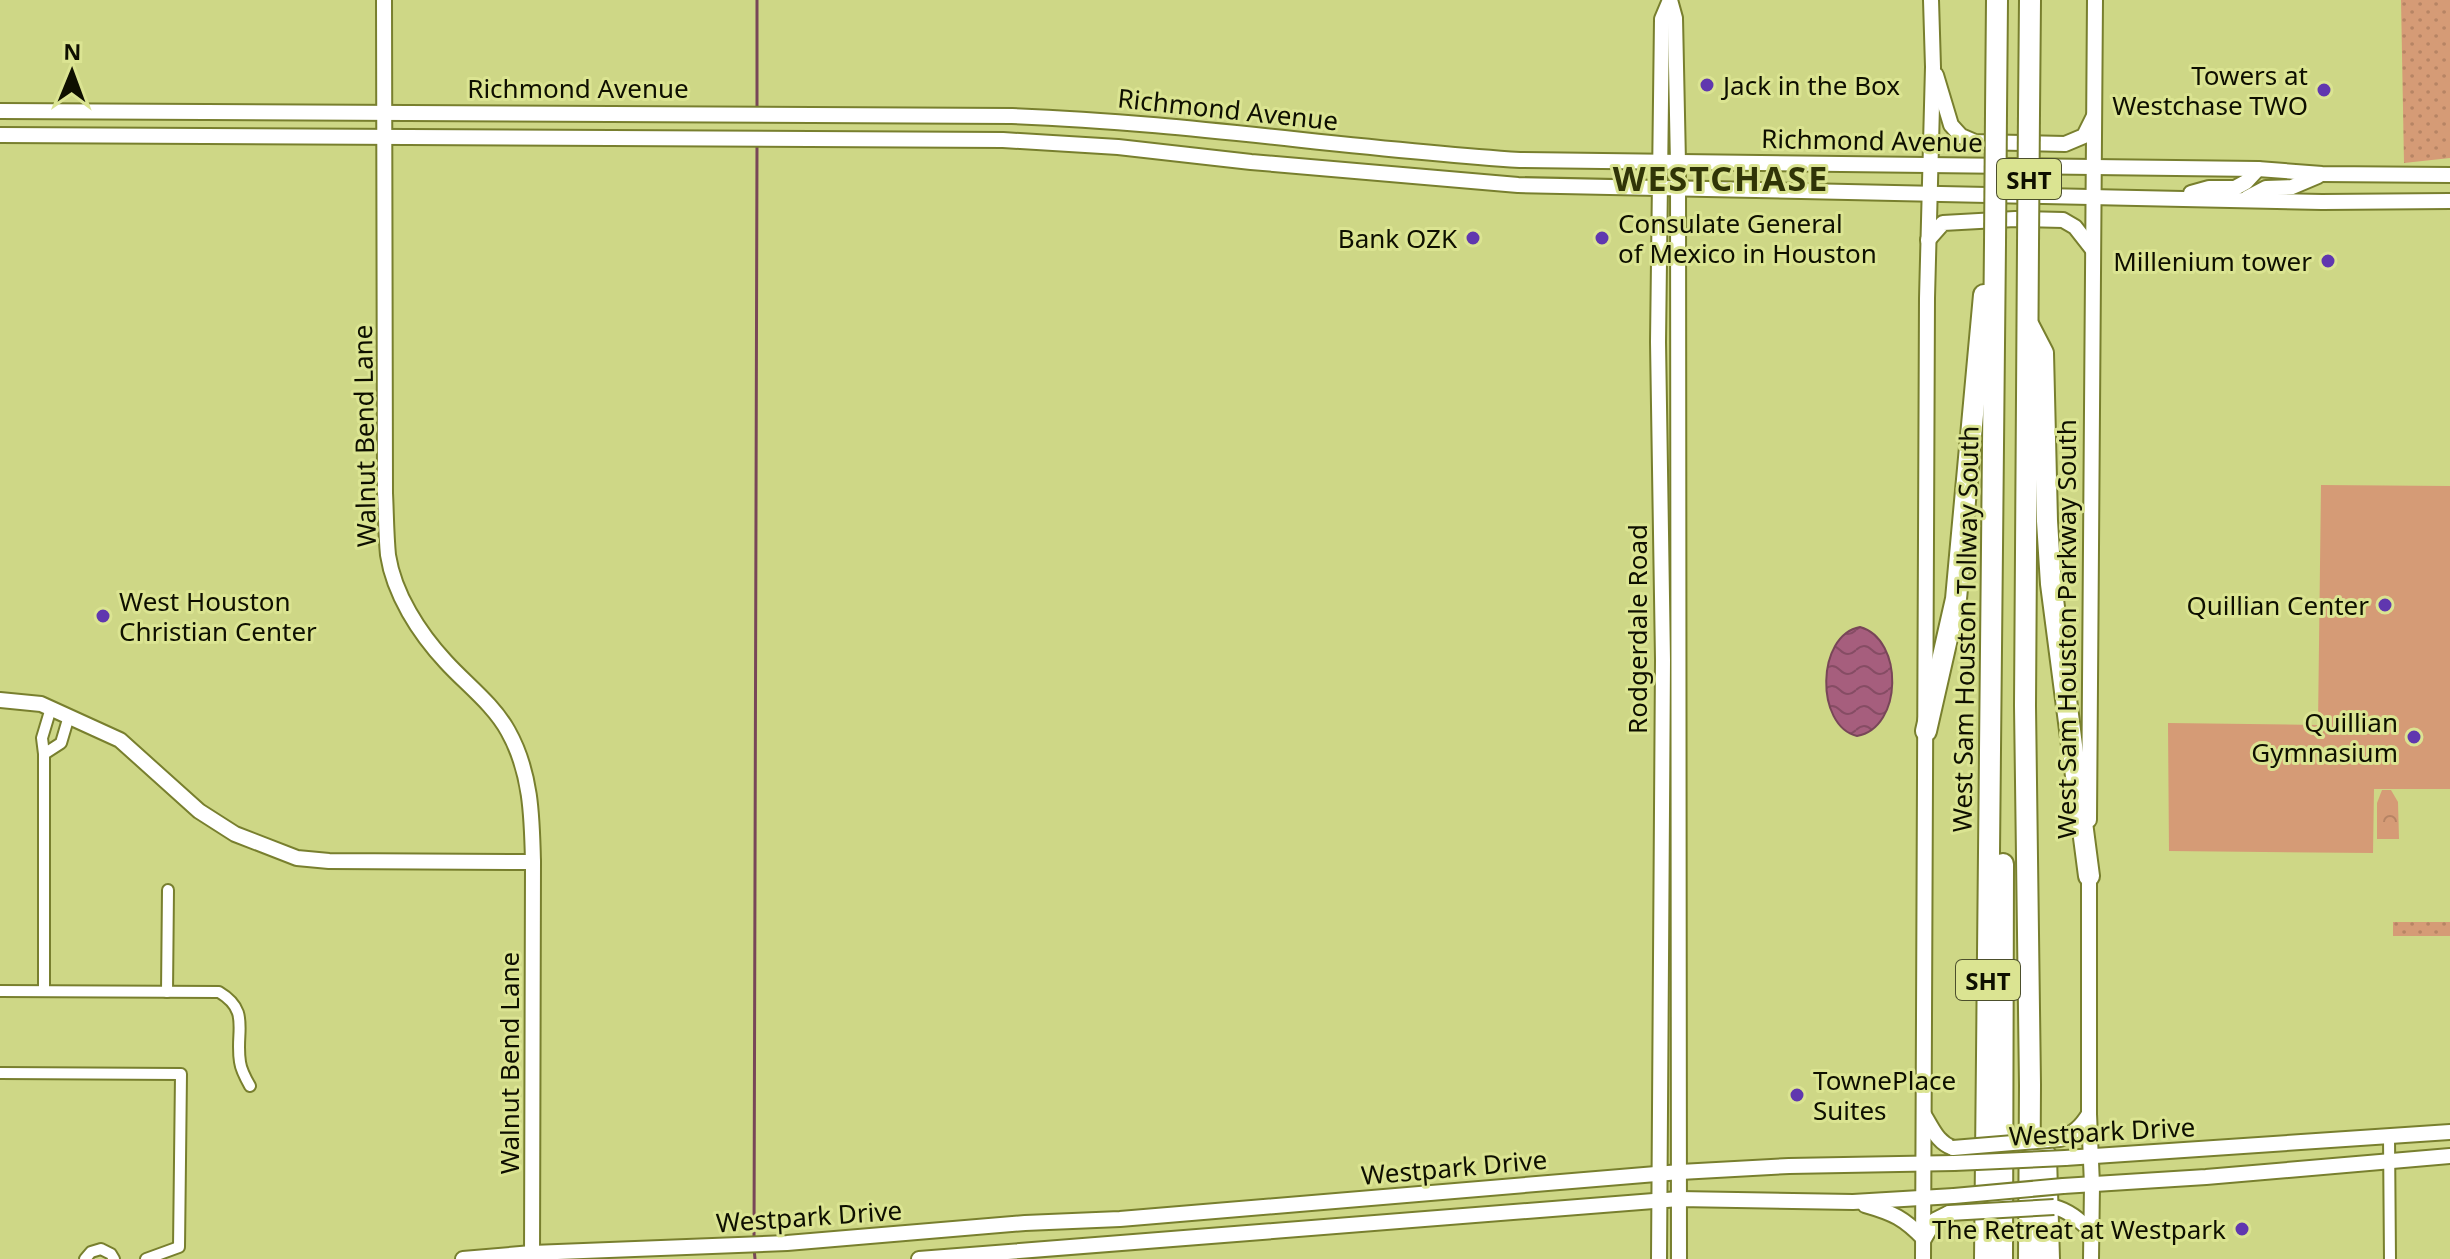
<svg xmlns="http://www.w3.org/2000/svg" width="2450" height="1259" font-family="'Noto Sans',sans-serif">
  <defs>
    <pattern id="grass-dots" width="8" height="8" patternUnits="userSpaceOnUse" patternTransform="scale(2)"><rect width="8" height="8" fill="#d59b76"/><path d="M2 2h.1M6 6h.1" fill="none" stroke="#b68464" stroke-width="1.8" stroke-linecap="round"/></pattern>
    <pattern id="park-crowns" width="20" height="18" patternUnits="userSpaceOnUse" patternTransform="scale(2)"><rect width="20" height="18" fill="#d59b76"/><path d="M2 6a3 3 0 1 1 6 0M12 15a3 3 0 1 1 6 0" fill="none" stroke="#b68464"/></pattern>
    <pattern id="water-waves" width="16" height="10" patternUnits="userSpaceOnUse" patternTransform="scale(2)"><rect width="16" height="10" fill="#a65e7d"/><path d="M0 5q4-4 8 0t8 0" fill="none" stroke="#864c64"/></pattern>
  </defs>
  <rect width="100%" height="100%" fill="#ced786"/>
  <!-- grass -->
  <g fill="url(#grass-dots)">
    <polygon points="2401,0 2450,0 2450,158 2404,163"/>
    <rect x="2393" y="922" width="57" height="14"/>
  </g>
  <!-- park -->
  <polygon fill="url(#park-crowns)" points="2382,790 2391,790 2398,802 2399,839 2377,839 2377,803"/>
  <!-- garden -->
  <polygon fill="#d59b76" points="2321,485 2450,486 2450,789 2374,789 2373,853 2169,851 2168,723 2318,725"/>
  <!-- water -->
  <path fill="url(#water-waves)" stroke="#784658" stroke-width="2" d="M 1860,627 C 1904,639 1903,728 1857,736 C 1815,726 1816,635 1860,627 Z"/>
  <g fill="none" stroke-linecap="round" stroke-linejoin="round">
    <!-- stream -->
    <g stroke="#784658" stroke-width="3">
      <polyline points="757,108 757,0"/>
      <polyline points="754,1240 757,144"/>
      <polyline points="754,1248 755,1259"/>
    </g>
    <!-- street casing -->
    <g stroke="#787f2e" stroke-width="14">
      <g id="street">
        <polyline points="44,754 61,743 69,716"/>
        <path d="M 0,991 L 219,992 C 251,1011 235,1031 240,1062 C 241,1070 246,1079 250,1086"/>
        <polyline points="44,991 44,754 42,738 51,708"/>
        <polyline points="167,992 168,890"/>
        <polyline points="0,1073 181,1074 179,1247 146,1259"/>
        <polyline points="2389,1137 2390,1259"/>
        <polyline points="85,1259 91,1252 101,1249 111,1254 114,1259"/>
      </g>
    </g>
    <!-- secondary casing -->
    <g stroke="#787f2e" stroke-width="18">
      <g id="secondary">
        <path d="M 384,0 L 385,493 C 386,513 386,534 388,555 C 394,594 419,633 446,662 C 466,684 493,704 508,731 C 531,772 532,816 533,862 L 532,1259"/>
        <polyline points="1670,0 1675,18 1678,163 1679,1259"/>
        <polyline points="1936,75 1951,125 1961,136 1975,142 2065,144 2084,136 2094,116"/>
        <path d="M 0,111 L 1012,116 C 1182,122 1350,149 1520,160 L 2258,169 L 2322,174 L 2450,175"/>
        <polyline points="0,135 1003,140 1118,147 1251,162 1518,185 2322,202 2450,201"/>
        <polyline points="2191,193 2209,188 2235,188 2246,182 2258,169"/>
        <polyline points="2247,198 2266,188 2292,187 2318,176"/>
        <polyline points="1928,240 1943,223 2015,219 2063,220 2075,227 2093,250"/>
        <polyline points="0,700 41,704 120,740 199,811 235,834 297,858 329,861 533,862"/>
        <polyline points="2089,820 2095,0"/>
        <polyline points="2089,868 2089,1114 2092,1185 2091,1259"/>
        <path d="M 1924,1115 C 1933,1129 1937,1142 1953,1148"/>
        <path d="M 2060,1139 C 2074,1133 2081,1127 2089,1114"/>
        <polyline points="2065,1158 2450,1132"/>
        <polyline points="2063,1186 2206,1177 2450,1156"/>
        <path d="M 1865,1205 C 1893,1213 1904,1218 1924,1239 L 1935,1220 L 1949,1213"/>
        <path d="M 2054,1207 C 2070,1211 2080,1221 2092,1232"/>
        <polyline points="463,1259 532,1253 787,1243 1025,1223 1120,1219 1680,1172 1789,1166 1954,1163"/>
        <polyline points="919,1259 1679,1199 1853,1202 1954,1196"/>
        <polyline points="1659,1259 1663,660 1658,342 1662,19 1670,0"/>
        <polyline points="1923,1259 1927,298 1933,67 1931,0"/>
      </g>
    </g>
    <!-- highway casing -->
    <g stroke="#787f2e" stroke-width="24">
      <g id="highway">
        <polyline points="1996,113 1997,0"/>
        <polyline points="2029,113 2030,0"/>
        <polyline points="2028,244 2025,706 2030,1085 2029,1259"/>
        <polyline points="2029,326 2043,353 2047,521 2051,584 2089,876"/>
        <polyline points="1926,731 1956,599 1984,295"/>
        <polyline points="2037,1142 2046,1156 2049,1259"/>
        <polyline points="1985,1259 1995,243"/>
        <polyline points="2002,1259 2003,864"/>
      </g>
    </g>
    <!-- street -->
    <use href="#street" stroke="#fff" stroke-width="10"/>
    <!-- secondary -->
    <use href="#secondary" stroke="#fff" stroke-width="14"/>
    <!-- highway -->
    <use href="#highway" stroke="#fff" stroke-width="20"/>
    <!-- secondary-bridge casing -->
    <g stroke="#787f2e" stroke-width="18" stroke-linecap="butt">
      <g id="secondary-bridge">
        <polyline points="1953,1148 2060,1139"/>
        <polyline points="1954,1163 2065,1158"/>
        <polyline points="1954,1196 2063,1186"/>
        <polyline points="1949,1213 2054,1207"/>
      </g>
    </g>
    <!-- highway-bridge casing -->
    <g stroke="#787f2e" stroke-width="24" stroke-linecap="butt">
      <g id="highway-bridge">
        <polyline points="1995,243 1996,113"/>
        <polyline points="2028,244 2029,113"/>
      </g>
    </g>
    <!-- secondary-bridge -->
    <use href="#secondary-bridge" stroke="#fff" stroke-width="14"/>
    <!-- highway-bridge -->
    <use href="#highway-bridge" stroke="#fff" stroke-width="20"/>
  </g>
  <!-- markers -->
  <g fill="#6037af" stroke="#dbe492" stroke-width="3">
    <circle cx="1707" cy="85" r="8"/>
    <circle cx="2324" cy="90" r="8"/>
    <circle cx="1473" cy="238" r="8"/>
    <circle cx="1602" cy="238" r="8"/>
    <circle cx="2328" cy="261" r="8"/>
    <circle cx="2385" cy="605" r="8"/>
    <circle cx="103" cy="616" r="8"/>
    <circle cx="2414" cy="737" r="8"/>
    <circle cx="1797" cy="1095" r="8"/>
    <circle cx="2242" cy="1229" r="8"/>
  </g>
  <g text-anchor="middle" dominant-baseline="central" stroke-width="6" stroke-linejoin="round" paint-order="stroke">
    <!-- shield labels -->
    <g fill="#dbe492" stroke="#4c4f2c" stroke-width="2">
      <rect x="1997" y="159" width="64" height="40" rx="6"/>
      <rect x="1956" y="960" width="64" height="40" rx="6"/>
    </g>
    <g font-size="24" font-weight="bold" fill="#0e0f00">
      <text x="2029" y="179">SHT</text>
      <text x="1988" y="980">SHT</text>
    </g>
    <!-- poi labels -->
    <g font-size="26" fill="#0e0f00" stroke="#dbe492" text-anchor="end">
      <text x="2308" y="75">Towers at<tspan x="2308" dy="30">Westchase TWO</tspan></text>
      <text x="1723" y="85" text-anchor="start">Jack in the Box</text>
      <text x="1618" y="223" text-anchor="start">Consulate General<tspan x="1618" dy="30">of Mexico in Houston</tspan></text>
      <text x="1457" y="238">Bank OZK</text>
      <text x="2312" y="261">Millenium tower</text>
      <text x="119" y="601" text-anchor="start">West Houston<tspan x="119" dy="30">Christian Center</tspan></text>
      <text x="2369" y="605">Quillian Center</text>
      <text x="2398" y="722">Quillian<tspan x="2398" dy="30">Gymnasium</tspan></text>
      <text x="1813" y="1080" text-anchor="start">TownePlace<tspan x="1813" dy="30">Suites</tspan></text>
      <text x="2226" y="1229">The Retreat at Westpark</text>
    </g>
    <!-- street labels -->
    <g font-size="26" fill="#0e0f00" stroke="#dbe492">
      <text x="578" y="88">Richmond Avenue</text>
      <text transform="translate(1228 109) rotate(6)">Richmond Avenue</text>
      <text transform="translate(1872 140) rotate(1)">Richmond Avenue</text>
      <text transform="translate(364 436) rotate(-91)">Walnut Bend Lane</text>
      <text transform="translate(1637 629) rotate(-90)">Rodgerdale Road</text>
      <text transform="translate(1965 629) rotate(-89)">West Sam Houston Tollway South</text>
      <text transform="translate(2066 629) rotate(-90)">West Sam Houston Parkway South</text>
      <text transform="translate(509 1063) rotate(-90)">Walnut Bend Lane</text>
      <text transform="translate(2102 1131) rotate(-3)">Westpark Drive</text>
      <text transform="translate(1454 1167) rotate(-5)">Westpark Drive</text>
      <text transform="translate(809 1216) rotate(-4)">Westpark Drive</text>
    </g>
    <!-- district labels -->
    <g font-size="34" font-weight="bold" letter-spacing="2" fill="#303407" stroke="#dbe492">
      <text x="1721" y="178">WESTCHASE</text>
    </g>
  </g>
  <!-- north arrow -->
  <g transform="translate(72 72) rotate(1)" stroke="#dbe492" stroke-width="6" paint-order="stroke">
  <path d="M0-6L14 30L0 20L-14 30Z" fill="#0e0f00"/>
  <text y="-12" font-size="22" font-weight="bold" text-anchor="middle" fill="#0e0f00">N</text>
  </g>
</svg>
